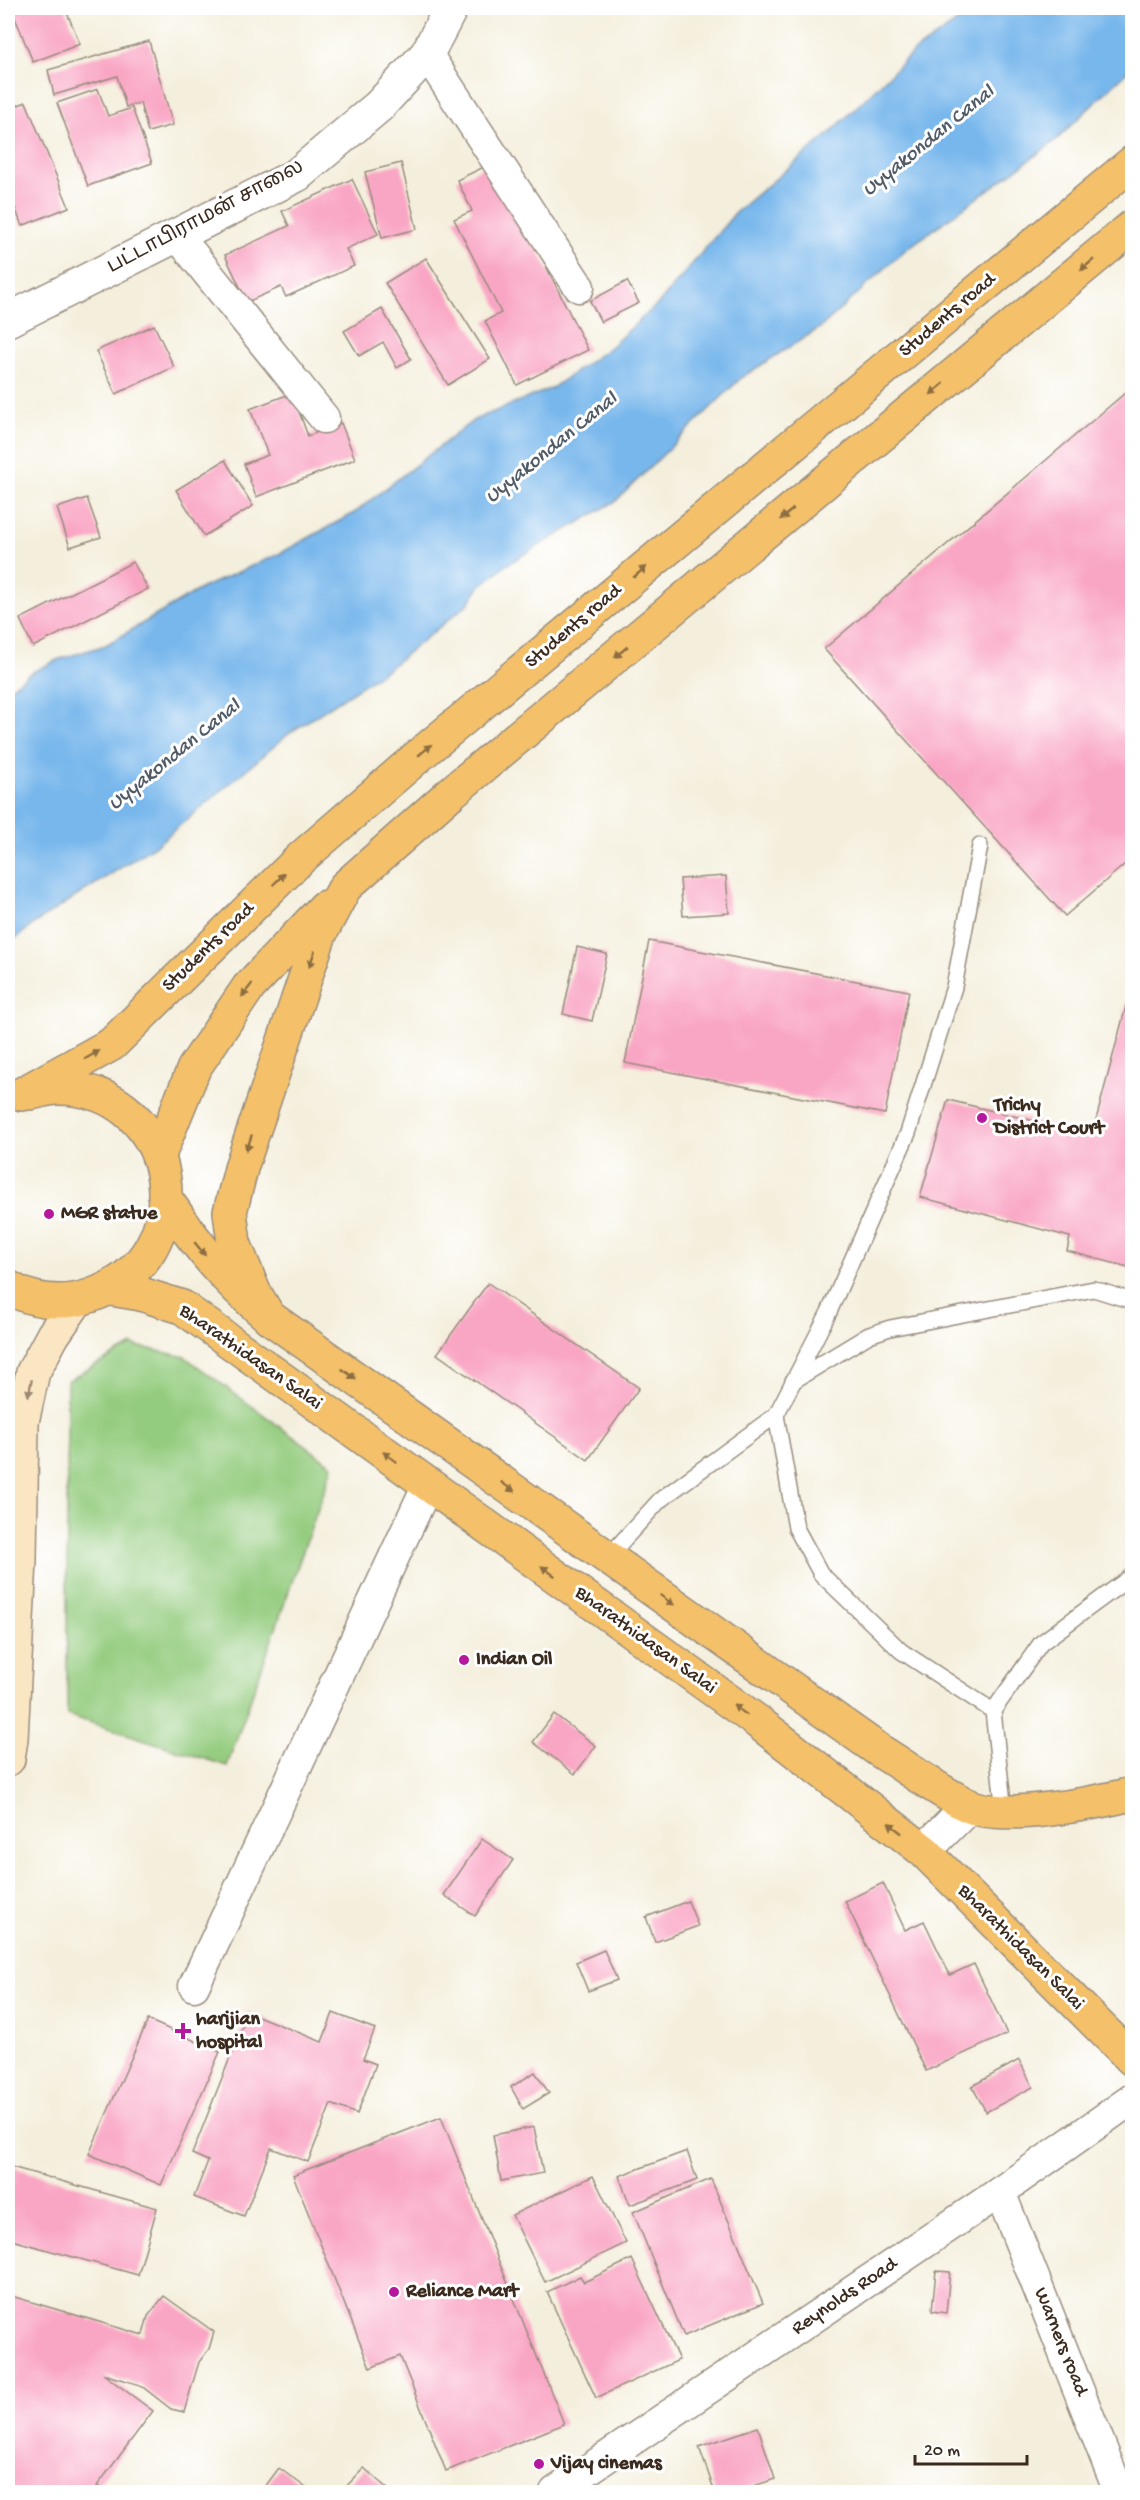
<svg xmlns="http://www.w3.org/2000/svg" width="1140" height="2500" font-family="'Gochi Hand','Noto Sans Tamil',sans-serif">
  <rect width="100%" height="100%" fill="#fff"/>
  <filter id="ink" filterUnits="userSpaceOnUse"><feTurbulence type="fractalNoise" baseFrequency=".0167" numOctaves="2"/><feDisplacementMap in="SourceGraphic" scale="12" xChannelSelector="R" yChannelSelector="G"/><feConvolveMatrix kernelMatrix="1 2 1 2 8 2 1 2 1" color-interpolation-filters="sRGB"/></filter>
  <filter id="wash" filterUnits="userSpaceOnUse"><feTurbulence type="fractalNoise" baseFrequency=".008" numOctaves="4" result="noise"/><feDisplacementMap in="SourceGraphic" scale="24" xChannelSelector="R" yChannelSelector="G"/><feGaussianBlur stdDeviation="1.35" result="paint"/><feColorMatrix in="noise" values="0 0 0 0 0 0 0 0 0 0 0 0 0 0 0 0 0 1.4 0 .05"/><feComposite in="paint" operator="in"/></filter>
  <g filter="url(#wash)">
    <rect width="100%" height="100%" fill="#f4efdd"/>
    <!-- green -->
    <polygon fill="#94cc7f" stroke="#687b4e" stroke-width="1.5" points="132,1345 185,1357 333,1466 227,1766 67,1715 67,1381"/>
    <!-- water -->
    <polygon fill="#78b7ec" stroke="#5a7085" stroke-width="1.5" points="977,8 1132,8 1132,67 1054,142 904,251 820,328 742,377 616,501 506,565 478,588 469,603 389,668 291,732 159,843 35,923 8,945 8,690 29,674 57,660 106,645 202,588 279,554 354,513 474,420 552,388 609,348 660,302 736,212 829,134 912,53"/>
    <g id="blocks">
      <!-- building -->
      <g fill="#f9a6c4">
        <polygon points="11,8 65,8 80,44 33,62"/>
        <polygon points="149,41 173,125 148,132 140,103 126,107 117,76 54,95 48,70"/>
        <polygon points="98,89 108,116 132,108 152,163 88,186 57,103"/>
        <polygon points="26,102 69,207 22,226 8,189 8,109"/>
        <polygon points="494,162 588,350 517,385 485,321 501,313 454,219 472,211 457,180"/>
        <polygon points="401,163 417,229 382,238 365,172"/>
        <polygon points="352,179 378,234 346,249 354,266 286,297 281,287 247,302 225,255 289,226 282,211"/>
        <polygon points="426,258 490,359 448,385 385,283"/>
        <polygon points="627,281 639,303 601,322 590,301"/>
        <polygon points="382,309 411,359 397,368 383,342 359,356 344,331"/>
        <polygon points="154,325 174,367 116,394 96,351"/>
        <polygon points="1132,387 1132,858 1065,916 824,649"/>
        <polygon points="292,393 308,436 341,423 355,459 256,497 244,464 268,455 250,409"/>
        <polygon points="225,460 253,506 204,536 176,490"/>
        <polygon points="87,498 101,537 70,547 57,508"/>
        <polygon points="133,562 148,589 33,647 20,619"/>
        <polygon points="726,876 729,913 683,916 680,879"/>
        <polygon points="649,941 909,991 885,1114 625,1063"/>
        <polygon points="577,947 607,954 592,1021 563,1014"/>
        <polygon points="1129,995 1132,996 1132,1268 1067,1251 1070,1237 920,1197 948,1100 1092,1135"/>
        <polygon points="488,1283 639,1388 588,1460 437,1354"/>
        <polygon points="554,1714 596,1746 575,1774 533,1742"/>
        <polygon points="482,1839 513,1860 475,1916 444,1895"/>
        <polygon points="883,1883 905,1930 924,1921 950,1975 974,1964 1007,2034 926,2071 845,1901"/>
        <polygon points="688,1901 698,1926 655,1942 646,1917"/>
        <polygon points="604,1950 617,1980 588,1991 576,1962"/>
        <polygon points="248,2012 322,2042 333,2013 375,2029 363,2059 376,2064 357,2114 331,2104 308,2162 271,2148 244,2216 194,2197 208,2161 192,2154"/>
        <polygon points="148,2020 220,2052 161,2185 89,2154"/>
        <polygon points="1019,2060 1033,2087 986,2112 972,2086"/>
        <polygon points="535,2072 549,2093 523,2109 511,2087"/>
        <polygon points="441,2117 564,2424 446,2471 400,2356 370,2368 293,2175"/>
        <polygon points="534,2127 543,2173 501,2181 493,2135"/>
        <polygon points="687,2151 697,2180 630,2205 619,2176"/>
        <polygon points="8,2166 157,2208 138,2275 8,2239"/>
        <polygon points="593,2176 626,2243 545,2282 512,2215"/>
        <polygon points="711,2179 763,2303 684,2336 633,2212"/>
        <polygon points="632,2259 679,2360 596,2398 547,2292 580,2276 584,2282"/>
        <polygon points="936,2271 950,2272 946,2313 932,2311"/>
        <polygon points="8,2295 143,2335 148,2316 164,2296 214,2332 209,2349 199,2362 184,2412 171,2409 140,2385 103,2374 153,2411 97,2486 107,2492 8,2492"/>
        <polygon points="758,2427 775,2479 736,2492 715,2492 699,2447"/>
        <polygon points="279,2468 309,2490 307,2492 261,2492"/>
        <polygon points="364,2468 389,2490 387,2492 341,2492"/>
      </g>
    </g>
  </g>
  <g filter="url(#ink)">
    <use href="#blocks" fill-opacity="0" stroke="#988c7e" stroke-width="1.5"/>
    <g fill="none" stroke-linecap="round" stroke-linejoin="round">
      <!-- service casing -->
      <g stroke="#988c7e" stroke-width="18">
        <g id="service">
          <polyline points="980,846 954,987 908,1133 829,1312 776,1415 796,1528 821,1574 901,1651 993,1711 1004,1812"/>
          <polyline points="793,1381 869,1335 890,1328 1094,1289 1132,1301"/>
          <polyline points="607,1558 660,1500 776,1415"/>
          <polyline points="993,1711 1041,1643 1132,1576"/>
        </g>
      </g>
      <!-- minor casing -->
      <g stroke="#988c7e" stroke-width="33">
        <g id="minor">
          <polyline points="427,54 579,287"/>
          <polyline points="177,235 324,418"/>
          <polyline points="194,1986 428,1484"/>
          <polyline points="1000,2192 1119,2492"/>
          <polyline points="555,2492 1000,2192 1132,2099"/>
        </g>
      </g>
      <!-- tertiary casing -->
      <g stroke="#988c7e" stroke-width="36">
        <g id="tertiary">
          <polyline points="8,320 297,175 379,106 427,54 451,8"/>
          <polyline points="924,1851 969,1806"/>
        </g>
      </g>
      <!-- secondary casing -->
      <g stroke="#988c7e" stroke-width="36">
        <polyline id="secondary" points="8,1759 11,1739 20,1560 22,1422 33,1372 53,1335 77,1300"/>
      </g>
      <!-- primary casing -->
      <g stroke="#988c7e" stroke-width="36">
        <g id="primary">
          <polyline points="22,1094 112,1044 301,858 422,753 1132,163"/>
          <polyline points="159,1155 194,1068 248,988 325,907"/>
          <path d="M 167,1201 C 199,1248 225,1280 269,1317 L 880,1751 C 909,1769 937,1790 967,1805 C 1003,1822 1094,1803 1132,1794"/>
          <path d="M 8,1287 C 32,1302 63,1305 90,1296 C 207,1256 180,1088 58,1088 C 49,1088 40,1091 31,1093"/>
          <polyline points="111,1289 141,1294 182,1307 758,1722 924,1851 1132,2059"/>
          <polyline points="269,1317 254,1292 234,1243 230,1212 242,1165 320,934 345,887 452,792 1132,227"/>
        </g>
      </g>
      <!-- service -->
      <use href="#service" stroke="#fff" stroke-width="15"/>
      <!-- minor -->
      <use href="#minor" stroke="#fff" stroke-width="30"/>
      <!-- tertiary -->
      <use href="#tertiary" stroke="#fff" stroke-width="33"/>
      <!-- secondary -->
      <use href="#secondary" stroke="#fbe6c4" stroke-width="33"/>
      <!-- primary -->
      <use href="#primary" stroke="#f4c16b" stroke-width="33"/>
    </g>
    <!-- one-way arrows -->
    <defs><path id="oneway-solid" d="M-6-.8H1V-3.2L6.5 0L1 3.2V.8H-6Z" transform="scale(1.5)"/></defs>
    <g fill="#8e6e41">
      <use href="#oneway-solid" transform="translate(1087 265) rotate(140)"/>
      <use href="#oneway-solid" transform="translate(937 389) rotate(140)"/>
      <use href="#oneway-solid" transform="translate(787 514) rotate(140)"/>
      <use href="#oneway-solid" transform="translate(640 572) rotate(-40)"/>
      <use href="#oneway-solid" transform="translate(621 652) rotate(140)"/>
      <use href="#oneway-solid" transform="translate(425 750) rotate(-40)"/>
      <use href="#oneway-solid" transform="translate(279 879) rotate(-44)"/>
      <use href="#oneway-solid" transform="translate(312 959) rotate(109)"/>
      <use href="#oneway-solid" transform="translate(247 990) rotate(128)"/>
      <use href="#oneway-solid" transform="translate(92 1055) rotate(-30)"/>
      <use href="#oneway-solid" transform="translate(249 1143) rotate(109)"/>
      <use href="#oneway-solid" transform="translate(200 1249) rotate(51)"/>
      <use href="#oneway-solid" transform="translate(349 1374) rotate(35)"/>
      <use href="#oneway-solid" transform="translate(390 1457) rotate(-144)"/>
      <use href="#oneway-solid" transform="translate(508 1487) rotate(35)"/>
      <use href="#oneway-solid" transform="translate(548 1571) rotate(-144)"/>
      <use href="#oneway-solid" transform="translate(667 1600) rotate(35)"/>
      <use href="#oneway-solid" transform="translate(740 1710) rotate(-144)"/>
      <use href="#oneway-solid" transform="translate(895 1828) rotate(-142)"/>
    </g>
    <use fill="#9b8871" href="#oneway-solid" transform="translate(30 1388) rotate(102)"/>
  </g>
  <!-- markers -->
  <g fill="#b5179e" stroke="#fff" stroke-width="2">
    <circle cx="982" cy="1118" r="6"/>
    <circle cx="49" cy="1214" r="6"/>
    <circle cx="464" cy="1660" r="6"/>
    <path d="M180 2022h6v6h6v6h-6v6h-6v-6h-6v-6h6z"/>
    <circle cx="394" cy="2292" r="6"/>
    <circle cx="539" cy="2464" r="6"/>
  </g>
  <g text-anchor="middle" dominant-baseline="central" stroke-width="6" stroke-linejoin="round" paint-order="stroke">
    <!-- street labels -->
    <g font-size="20" fill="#3b2a1e" stroke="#fff">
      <text transform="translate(206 218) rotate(-28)">பட்டாபிராமன் சாலை</text>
      <text transform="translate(948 316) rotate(-40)">Students road</text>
      <text transform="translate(574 627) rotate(-40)">Students road</text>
      <text transform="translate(209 948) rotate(-44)">Students road</text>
      <text transform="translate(250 1358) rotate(35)">Bharathidasan Salai</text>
      <text transform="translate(645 1641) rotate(36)">Bharathidasan Salai</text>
      <text transform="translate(1020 1948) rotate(45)">Bharathidasan Salai</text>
      <text transform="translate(845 2297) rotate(-34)">Reynolds Road</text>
      <text transform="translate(1060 2342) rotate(68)">Warners road</text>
    </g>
    <!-- poi labels -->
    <g font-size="20" font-weight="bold" fill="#3b2a1e" stroke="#fff" text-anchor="start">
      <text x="994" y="1106">Trichy<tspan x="994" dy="23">District Court</tspan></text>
      <text x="61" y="1214">MGR statue</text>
      <text x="476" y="1660">Indian Oil</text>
      <text x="196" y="2020">harijian<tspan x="196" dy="23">hospital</tspan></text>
      <text x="406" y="2292">Reliance Mart</text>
      <text x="551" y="2464">Vijay cinemas</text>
    </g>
    <!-- water labels -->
    <g font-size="21" font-style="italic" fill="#505b66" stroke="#fff">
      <text transform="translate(929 142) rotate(-39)">Uyyakondan Canal</text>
      <text transform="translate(552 449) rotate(-39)">Uyyakondan Canal</text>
      <text transform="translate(175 756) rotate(-39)">Uyyakondan Canal</text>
    </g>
  </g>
  <!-- margin -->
  <rect width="1140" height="2500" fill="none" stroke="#fff" stroke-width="30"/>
  <!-- scale -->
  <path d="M915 2455v9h112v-9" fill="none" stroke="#3b2a1e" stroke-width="3"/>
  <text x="924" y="2455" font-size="18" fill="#3b2a1e" stroke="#ffffff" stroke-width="4.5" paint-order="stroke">20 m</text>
</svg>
